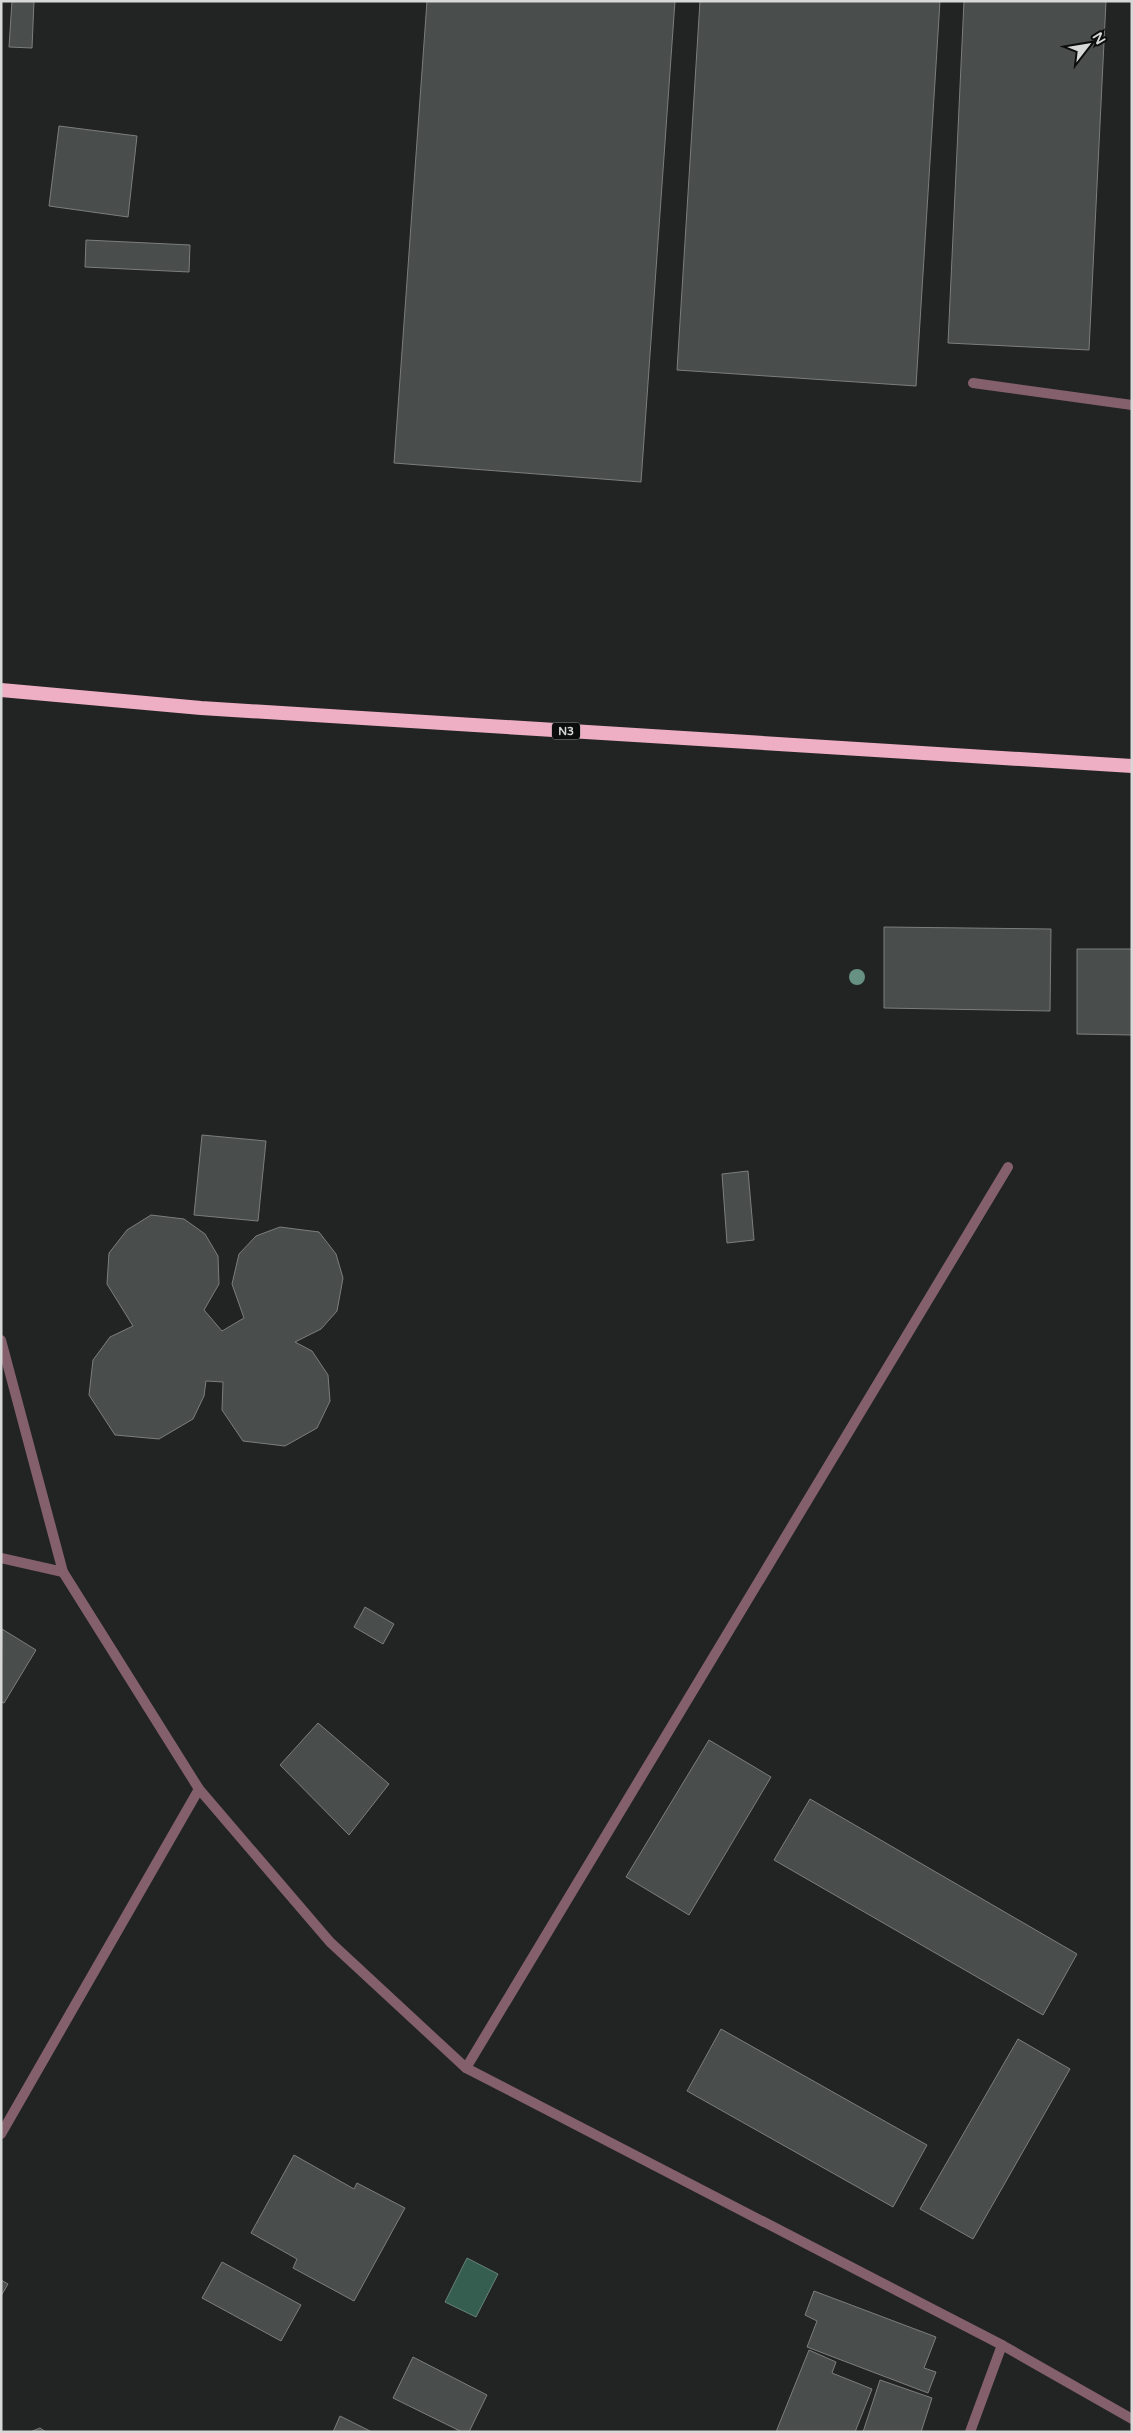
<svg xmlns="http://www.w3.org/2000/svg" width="1133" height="2433" font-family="'Varela Round',sans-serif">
  <rect width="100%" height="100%" fill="#212422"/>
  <!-- water -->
  <polygon fill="#365e50" stroke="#668379" points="467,2258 498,2274 476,2317 445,2302"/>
  <!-- building -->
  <g fill="#494d4b" stroke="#7b7e7d">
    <polygon points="12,1 34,1 32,48 9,47"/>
    <polygon points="427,1 675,1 641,482 394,463"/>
    <polygon points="700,1 940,1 916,386 677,370"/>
    <polygon points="964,1 1106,1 1089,350 948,343"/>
    <polygon points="59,126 137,136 128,217 49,206"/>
    <polygon points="86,240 190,245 189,272 85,267"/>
    <polygon points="884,927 1051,929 1050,1011 884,1008"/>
    <polygon points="1077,949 1132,949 1132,1035 1077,1034"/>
    <polygon points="202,1135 266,1141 258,1221 194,1215"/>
    <polygon points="748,1171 754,1240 727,1243 722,1174"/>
    <polygon points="151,1215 184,1219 205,1234 218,1256 219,1284 204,1310 222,1331 244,1318 232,1284 239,1254 256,1236 280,1227 319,1232 336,1254 343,1278 337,1311 321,1329 295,1342 312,1351 328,1375 330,1401 317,1428 285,1446 243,1441 222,1410 223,1382 206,1381 204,1396 193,1419 159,1439 115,1435 89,1395 93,1360 110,1337 133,1326 107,1284 109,1253 127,1230"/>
    <polygon points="365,1607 394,1624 383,1644 354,1627"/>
    <polygon points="2,1629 36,1650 4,1703 1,1702"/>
    <polygon points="318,1723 389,1784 349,1835 280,1765"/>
    <polygon points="709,1740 771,1777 689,1915 626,1877"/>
    <polygon points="810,1799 1077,1954 1043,2015 774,1860"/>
    <polygon points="721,2029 927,2145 893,2207 687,2091"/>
    <polygon points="1018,2039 1070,2069 973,2239 920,2209"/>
    <polygon points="294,2155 354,2189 357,2183 405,2208 354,2301 293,2268 297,2259 251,2233"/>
    <polygon points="222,2262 301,2305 281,2341 202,2298"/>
    <polygon points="1,2280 8,2284 1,2296"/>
    <polygon points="814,2291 936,2337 924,2368 936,2372 928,2393 807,2347 817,2321 805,2315"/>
    <polygon points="809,2350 836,2362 832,2373 872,2389 855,2432 776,2432"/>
    <polygon points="413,2357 487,2395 469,2432 462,2432 393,2398"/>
    <polygon points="880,2380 932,2398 921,2432 863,2432"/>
    <polygon points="340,2416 372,2432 333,2432"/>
    <polygon points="40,2428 46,2432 30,2432"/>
  </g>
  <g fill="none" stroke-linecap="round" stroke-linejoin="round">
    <!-- service -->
    <g stroke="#84606c" stroke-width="10">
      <polyline points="973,383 1132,405"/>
      <polyline points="466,2068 1008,1167"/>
    </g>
    <!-- minor -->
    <g stroke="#84606c" stroke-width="10">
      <polyline points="1,1340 63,1572 199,1789 330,1942 466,2068 1002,2345 1132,2419"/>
      <polyline points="1,1558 63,1572"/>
      <polyline points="1,2134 199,1789"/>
      <polyline points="970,2432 1002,2345"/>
    </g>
    <!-- trunk -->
    <polyline stroke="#eeaec4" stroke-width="14" points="1,690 201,708 1132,766"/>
  </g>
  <!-- trees -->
  <circle fill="#679182" cx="857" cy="977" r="8"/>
  <g text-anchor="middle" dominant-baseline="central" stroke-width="4" stroke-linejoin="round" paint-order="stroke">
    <!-- shield labels -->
    <rect fill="#0b0d0c" stroke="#9a9c9b" stroke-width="1" x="552" y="722.5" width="28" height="17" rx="4"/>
    <g font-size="11" font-weight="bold" fill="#d7d9d8">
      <text x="566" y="731">N3</text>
    </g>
  </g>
  <!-- border -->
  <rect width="1133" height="2433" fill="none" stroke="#d7d9d8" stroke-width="5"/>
  <!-- north arrow -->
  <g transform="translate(1088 45) rotate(59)" stroke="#0b0d0c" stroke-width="4" paint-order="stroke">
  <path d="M0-4L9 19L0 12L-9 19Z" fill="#d7d9d8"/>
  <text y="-8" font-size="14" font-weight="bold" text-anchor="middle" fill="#d7d9d8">N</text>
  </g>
</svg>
